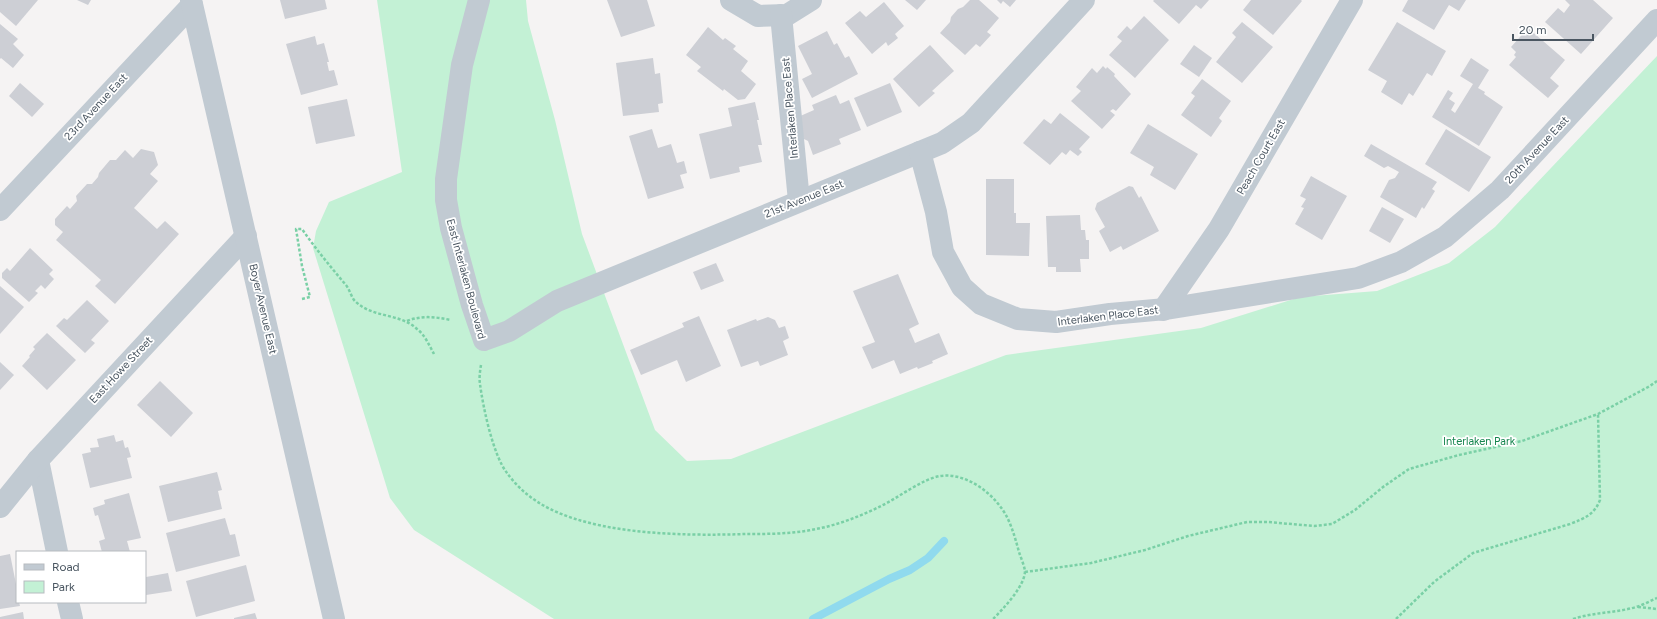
<svg xmlns="http://www.w3.org/2000/svg" width="1657" height="619" font-family="Figtree,sans-serif">
  <rect width="100%" height="100%" fill="#f5f3f3"/>
  <!-- green -->
  <polygon fill="#c3f1d5" points="377,0 526,0 528,21 555,120 582,234 655,430 687,461 731,459 1006,355 1201,328 1300,297 1377,291 1449,263 1495,227 1657,56 1657,619 554,619 414,530 390,498 313,248 316,231 329,202 402,172"/>
  <g fill="none" stroke-linecap="round" stroke-linejoin="round">
    <!-- stream -->
    <polyline stroke="#90daee" stroke-width="8" points="813,619 889,579 910,570 928,558 944,541"/>
  </g>
  <!-- building -->
  <g fill="#cdcfd5">
    <polygon points="0,0 38,0 16,26 0,12"/>
    <polygon points="77,0 91,0 88,5"/>
    <polygon points="280,0 325,0 327,9 285,19"/>
    <polygon points="607,0 647,0 655,26 621,37"/>
    <polygon points="905,0 926,0 917,10"/>
    <polygon points="970,0 979,0 999,18 987,32 991,35 980,47 976,44 965,55 940,33 950,22 951,17 958,9 963,7"/>
    <polygon points="997,0 1016,0 1010,7 1003,1 1001,4"/>
    <polygon points="1154,0 1209,0 1201,9 1196,5 1179,24 1153,1"/>
    <polygon points="1251,0 1301,0 1302,1 1273,35 1243,10"/>
    <polygon points="1408,0 1466,0 1459,11 1449,5 1434,30 1402,11"/>
    <polygon points="1565,0 1593,0 1613,18 1581,54 1545,22 1558,8 1564,13 1570,5"/>
    <polygon points="884,2 904,26 895,34 898,38 888,46 886,42 872,54 845,23 860,11 866,17"/>
    <polygon points="1144,16 1169,40 1135,78 1109,55 1122,41 1117,37 1127,26 1131,30"/>
    <polygon points="1242,22 1273,47 1242,83 1216,62 1236,37 1232,33"/>
    <polygon points="1397,22 1446,51 1432,76 1427,73 1413,96 1409,93 1402,105 1381,92 1387,81 1368,70"/>
    <polygon points="0,24 18,39 13,44 24,55 13,68 1,58 0,59"/>
    <polygon points="708,27 723,40 725,38 736,46 733,49 748,61 741,71 756,84 745,99 738,100 724,89 723,91 697,71 701,67 686,55"/>
    <polygon points="1528,28 1565,60 1550,78 1559,86 1548,98 1509,65 1516,57 1514,55 1516,52 1511,47"/>
    <polygon points="827,31 834,45 837,43 845,58 849,56 858,74 812,98 802,79 812,74 798,46"/>
    <polygon points="315,36 317,45 324,43 329,62 327,62 329,71 334,70 338,85 301,95 286,44"/>
    <polygon points="930,45 954,71 932,91 935,93 919,107 893,79"/>
    <polygon points="1194,45 1212,58 1199,77 1180,64"/>
    <polygon points="653,58 655,74 660,73 663,103 658,104 659,112 623,116 616,63"/>
    <polygon points="1471,58 1489,70 1478,88 1485,92 1484,94 1503,107 1479,146 1432,117 1448,90 1453,93 1449,99 1455,103 1451,110 1455,113 1473,84 1460,76"/>
    <polygon points="1103,66 1106,69 1107,67 1115,74 1114,76 1131,94 1116,111 1113,109 1110,111 1115,115 1102,129 1071,101 1081,91 1076,87 1092,68 1097,73"/>
    <polygon points="1202,79 1231,101 1219,118 1222,121 1211,137 1181,115 1195,96 1191,93"/>
    <polygon points="20,83 44,104 32,117 9,96"/>
    <polygon points="890,83 902,112 867,127 854,98"/>
    <polygon points="836,95 840,104 849,100 861,130 839,139 841,144 813,155 808,141 804,139 801,131 798,117 814,110 812,105"/>
    <polygon points="347,99 355,136 316,144 308,107"/>
    <polygon points="755,102 759,120 757,120 762,145 758,145 762,162 739,167 740,172 710,179 699,134 732,126 728,108"/>
    <polygon points="1060,113 1090,137 1079,149 1082,152 1078,156 1070,150 1066,155 1062,152 1050,165 1023,143 1044,119 1051,124"/>
    <polygon points="1148,124 1198,154 1175,190 1150,175 1154,167 1130,153"/>
    <polygon points="652,129 658,148 671,144 677,163 684,161 687,173 680,175 684,188 648,199 629,136"/>
    <polygon points="1446,129 1491,157 1469,192 1425,164"/>
    <polygon points="1371,144 1437,182 1432,189 1435,191 1424,209 1422,207 1416,218 1380,197 1389,180 1395,178 1399,172 1388,166 1384,168 1364,156"/>
    <polygon points="141,149 154,152 158,165 150,174 158,181 134,208 157,229 165,221 179,234 115,304 95,286 101,280 56,240 63,232 55,225 55,219 67,206 70,209 77,201 76,196 87,184 92,184 98,177 99,173 110,160 116,160 125,150 133,158"/>
    <polygon points="1311,176 1347,196 1322,240 1295,224 1304,208 1301,207 1306,199 1300,196"/>
    <polygon points="986,179 1014,179 1014,213 1016,213 1016,223 1030,223 1029,256 986,255"/>
    <polygon points="1129,186 1133,187 1139,198 1141,196 1159,231 1123,250 1121,246 1110,252 1099,231 1105,227 1095,209 1097,203"/>
    <polygon points="1382,207 1404,219 1390,243 1369,231"/>
    <polygon points="1080,215 1081,230 1085,230 1086,240 1089,240 1089,259 1080,259 1081,272 1056,272 1056,267 1048,267 1046,216"/>
    <polygon points="30,248 53,270 49,274 54,279 45,289 41,285 35,291 38,293 29,302 2,278 2,273 7,268 10,271"/>
    <polygon points="716,263 724,281 701,290 693,272"/>
    <polygon points="898,274 919,324 909,329 915,343 939,333 948,354 932,361 933,363 918,369 917,367 900,374 894,360 872,369 862,347 875,342 853,291"/>
    <polygon points="0,286 24,307 0,334"/>
    <polygon points="87,300 109,321 91,340 95,343 85,353 56,326 64,318 67,320"/>
    <polygon points="699,316 721,366 686,382 677,360 641,375 630,350 684,327 682,323"/>
    <polygon points="768,317 775,320 779,328 785,326 789,338 783,341 788,355 760,366 758,361 741,367 727,330 756,319 757,321"/>
    <polygon points="47,333 76,360 47,390 22,366 30,357 29,356 35,349 33,347"/>
    <polygon points="0,362 14,375 0,390"/>
    <polygon points="160,381 193,413 171,437 137,405"/>
    <polygon points="114,435 116,442 123,440 125,448 128,447 131,457 127,458 132,478 90,488 82,454 91,452 90,448 99,447 97,439"/>
    <polygon points="217,472 222,490 218,491 222,509 168,522 159,486"/>
    <polygon points="129,493 141,538 127,541 130,552 102,552 99,541 105,539 98,515 95,516 93,508 105,504 104,500"/>
    <polygon points="225,518 230,535 235,534 240,556 176,572 166,533"/>
    <polygon points="10,554 17,589 17,602 19,602 20,606 0,609 0,556"/>
    <polygon points="246,565 255,601 196,617 186,581"/>
    <polygon points="168,573 172,591 146,595 145,588 146,577"/>
    <polygon points="23,612 24,619 0,619 0,617"/>
    <polygon points="255,613 257,619 234,619 234,618"/>
  </g>
  <g fill="none" stroke-linecap="round" stroke-linejoin="round">
    <!-- path -->
    <g stroke="#7ad0a6" stroke-width="2.5" stroke-dasharray="3 2" stroke-linecap="butt">
      <path d="M 302,299 L 310,297 L 302,266 L 296,229 L 302,229 C 315,248 330,266 345,284 C 350,289 351,298 356,302 C 373,318 400,313 417,329 C 425,335 429,345 434,354"/>
      <path d="M 407,321 C 422,315 436,317 451,320"/>
      <path d="M 481,365 C 480,371 479,378 480,384 C 483,407 493,455 507,473 C 513,481 520,489 528,495 C 578,536 684,536 746,534 C 769,534 793,534 816,529 C 838,525 861,516 881,506 C 898,498 922,479 940,476 C 968,472 997,496 1008,519 C 1013,530 1016,541 1019,552 C 1021,558 1024,565 1025,571 C 1025,586 1003,609 993,619"/>
      <polyline points="1025,572 1091,563 1145,550 1188,536 1247,522 1268,522 1314,526 1332,524 1355,510 1383,487 1409,469 1459,455 1522,441 1598,414 1650,386 1657,381"/>
      <polyline points="1638,607 1657,609"/>
      <path d="M 1396,619 L 1434,582 L 1473,553 L 1570,524 C 1585,518 1594,515 1600,500 L 1598,414"/>
      <path d="M 1573,619 C 1594,612 1616,613 1636,607 C 1643,605 1650,601 1657,598"/>
    </g>
    <!-- minor -->
    <g stroke="#c1cad2" stroke-width="22">
      <polyline points="479,0 462,65 446,179 446,200 451,228 472,305 484,340 509,331 557,301 942,143 971,123 1084,0"/>
      <polyline points="731,0 758,16 787,15 811,0"/>
      <polyline points="781,15 799,201"/>
      <polyline points="920,152 936,212 943,252 962,287 981,304 1018,319 1056,322 1110,314 1166,309 1358,278 1401,262 1445,237 1500,190 1657,20"/>
      <polyline points="0,210 192,5"/>
      <polyline points="1163,310 1219,229 1352,0"/>
      <polyline points="38,460 57,552"/>
      <polyline points="0,507 38,460 246,236"/>
      <polyline points="68,602 72,619"/>
    </g>
    <!-- tertiary -->
    <polyline stroke="#c1cad2" stroke-width="22" points="191,0 334,619"/>
  </g>
  <g text-anchor="middle" dominant-baseline="central" stroke-width="3.5" stroke-linejoin="round" paint-order="stroke">
    <!-- street labels -->
    <g font-size="11" fill="#4a5661" stroke="#fff">
      <text transform="translate(96 107) rotate(-47)">23rd Avenue East</text>
      <text transform="translate(790 108) rotate(-95)">Interlaken Place East</text>
      <text transform="translate(1537 150) rotate(-47)">20th Avenue East</text>
      <text transform="translate(1261 157) rotate(-60)">Peach Court East</text>
      <text transform="translate(804 199) rotate(-22)">21st Avenue East</text>
      <text transform="translate(466 279) rotate(75)">East Interlaken Boulevard</text>
      <text transform="translate(263 309) rotate(77)">Boyer Avenue East</text>
      <text transform="translate(1108 316) rotate(-7)">Interlaken Place East</text>
      <text transform="translate(121 370) rotate(-47)">East Howe Street</text>
    </g>
    <!-- park labels -->
    <g font-size="11" fill="#17864f" stroke="#fff">
      <text x="1479" y="441">Interlaken Park</text>
    </g>
  </g>
  <!-- legend -->
  <rect x="16" y="551" width="130" height="52" fill="#ffffff" stroke="#b7bbc0"/>
  <rect x="24" y="564" width="20" height="6" fill="#c1cad2" stroke="#b7bbc0"/>
  <text x="52" y="571" font-size="12" fill="#4a5661">Road</text>
  <rect x="24" y="581" width="20" height="12" fill="#c3f1d5" stroke="#b7bbc0"/>
  <text x="52" y="591" font-size="12" fill="#4a5661">Park</text>
  <!-- scale -->
  <path d="M1513 34v6h80v-6" fill="none" stroke="#4a5661" stroke-width="2"/>
  <text x="1519" y="34" font-size="12" fill="#4a5661" stroke="#ffffff" stroke-width="3" paint-order="stroke">20 m</text>
</svg>
